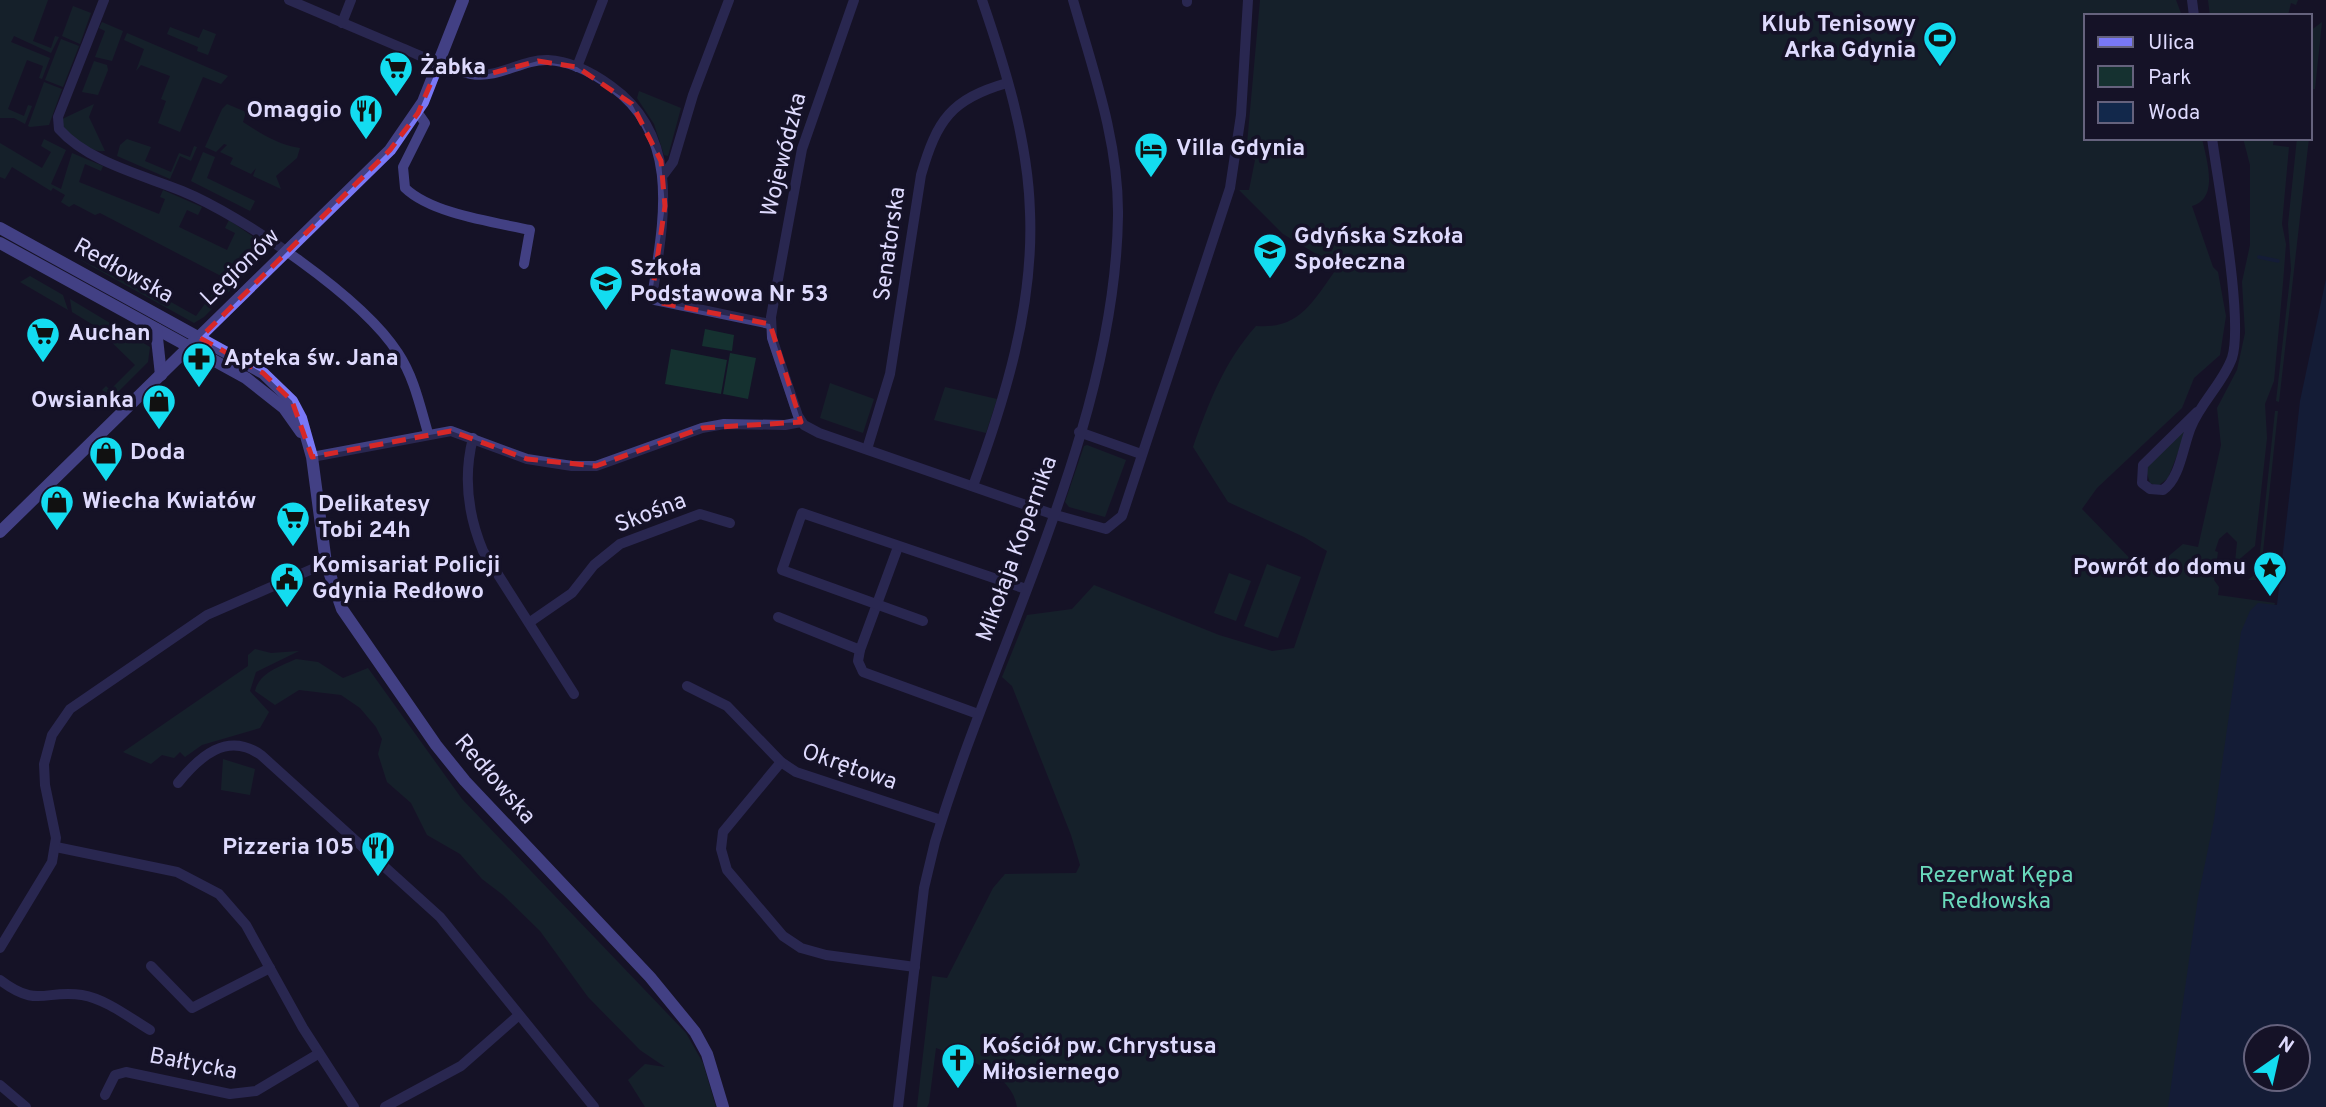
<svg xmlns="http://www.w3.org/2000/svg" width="2326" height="1107" font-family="Overpass,sans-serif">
  <rect width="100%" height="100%" fill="#151227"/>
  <!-- green -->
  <g fill="#153130">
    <polygon points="0,0 48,0 33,41 51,48 55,36 59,37 51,53 14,36 11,42 50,58 42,79 39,78 43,66 27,60 8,109 24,116 28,105 32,106 25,124 14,118 0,118"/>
    <path d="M 1260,0 L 2176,0 L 2182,16 L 2086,16 L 2086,138 L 2202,138 C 2206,159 2220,198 2192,206 L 2213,267 L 2218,272 L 2226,316 L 2220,355 L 2194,378 L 2182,408 L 2097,488 L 2082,509 L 2146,575 L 2183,544 L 2198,547 L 2221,445 L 2217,408 L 2237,370 L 2245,333 L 2242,282 L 2250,245 L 2250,165 L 2243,138 L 2274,138 L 2273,145 L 2289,147 L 2282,224 L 2286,244 L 2283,283 L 2274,381 L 2265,404 L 2267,438 L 2255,546 L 2235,563 L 2237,542 L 2227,532 L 2219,539 L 2215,551 L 2218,552 L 2214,580 L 2219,587 L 2218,595 L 2275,603 L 2247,700 L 2194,1107 L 1017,1107 C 1012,1072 964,1058 936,1048 L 929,1103 L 927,1107 L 917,1107 L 932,976 L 947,978 L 993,888 L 1005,874 L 1076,873 L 1080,865 L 1071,835 L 1012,686 L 1002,677 L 1027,615 L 1072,609 L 1094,585 L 1219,635 L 1272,651 L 1294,648 L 1327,551 L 1304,537 L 1228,502 L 1193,447 C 1209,402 1224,362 1256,326 C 1301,330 1314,299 1338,267 L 1283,234 L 1239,190 L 1249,190 L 1255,160 L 1246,155 Z"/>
    <polygon points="2208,0 2298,0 2296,5 2291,3 2288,15 2292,16 2210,16"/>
    <polygon points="73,6 91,13 80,44 62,36"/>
    <polygon points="102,22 123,31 112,61 95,57 105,31 99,28"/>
    <polygon points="2322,22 2315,89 2310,89 2310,31"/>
    <polygon points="170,27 199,38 203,29 216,34 208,55 197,51 198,47 167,34"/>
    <polygon points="127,33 228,76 221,84 203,77 180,132 158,123 166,101 161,99 170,76 141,65 136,71 144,49 124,40"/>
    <polygon points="61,39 79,46 63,87 45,80"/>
    <polygon points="94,61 107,65 108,70 98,95 82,92"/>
    <polygon points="44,82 62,89 49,125 30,127 28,126"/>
    <polygon points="639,91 681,108 668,156 664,155 654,124 637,98"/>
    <path d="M 94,104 L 89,117 L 105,151 C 89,153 66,135 60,120 Z"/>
    <path d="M 227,104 L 246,112 L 243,122 C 262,134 276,144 300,148 L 297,158 L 276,176 L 281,189 L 253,176 L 256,168 L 251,174 L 230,164 L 233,158 L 220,152 L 227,145 L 224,144 L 216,152 L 205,147 L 222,109 Z"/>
    <polygon points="2297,138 2309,138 2279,402 2276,401 2291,269 2288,224"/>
    <polygon points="44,139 66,150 51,184 61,189 72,153 103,166 101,171 85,164 79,182 159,214 165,199 160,197 163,190 202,207 198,215 187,210 179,227 227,250 235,233 225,228 229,220 271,249 204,317 194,323 75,257 143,291 152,285 153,292 196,316 221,282 221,276 100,213 95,215 74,204 69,207 61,202 65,195 53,188 51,191 12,167 5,179 0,177 0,143 42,168 51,152 41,146"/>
    <polygon points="127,139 151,147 145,161 171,172 179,153 190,157 194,146 197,147 191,161 180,156 170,179 117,156 120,145"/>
    <polygon points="203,152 215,157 207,178 255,201 250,211 191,181"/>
    <polygon points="30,276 63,295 68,310 20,282"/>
    <polygon points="70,299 150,347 148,362 112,398 102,390 106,386 110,390 135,365 95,326 72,312"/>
    <polygon points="705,329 734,335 732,351 702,346"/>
    <polygon points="671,349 727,360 721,394 665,384"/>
    <polygon points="730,353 756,358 748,399 723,394"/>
    <polygon points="830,383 874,399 863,433 820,418"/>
    <polygon points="945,387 997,399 986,433 934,420"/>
    <polygon points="2275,411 2278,411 2260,580 2248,580 2258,572"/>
    <polygon points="2184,429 2187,430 2168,478 2158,486 2150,483 2146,470 2148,466"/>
    <polygon points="1087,445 1126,460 1105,517 1069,507 1065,502 1084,446"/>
    <polygon points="1267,564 1301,577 1278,638 1244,626"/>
    <polygon points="1229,573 1251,581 1236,621 1214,613"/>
    <polygon points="255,649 271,653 299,651 256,672 250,691 269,712 260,728 202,745 185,757 180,752 174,758 162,755 151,764 123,752 248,666 248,655"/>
    <path d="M 296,659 L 318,662 L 343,678 L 368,668 L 462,799 L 686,1033 L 703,1063 L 716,1107 L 645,1107 L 628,1080 L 645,1064 L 665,1067 L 640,1050 L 588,997 L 540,931 L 503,895 L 482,879 L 460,854 L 427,835 L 411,803 L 387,782 L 378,754 L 382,739 L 376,727 L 360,708 L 341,695 L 299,690 L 275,705 L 255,691 C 260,672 279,667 296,659 Z"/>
    <polygon points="223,759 255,769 250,795 221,790"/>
  </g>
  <!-- water -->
  <path fill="#12284b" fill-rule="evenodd" d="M 2326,279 L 2326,1107 L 2168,1107 L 2198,898 L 2214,820 L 2241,632 L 2250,611 L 2258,603 L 2277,605 L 2300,401 ZM 2256,1037 L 2298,1037 L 2298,1079 L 2256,1079 Z"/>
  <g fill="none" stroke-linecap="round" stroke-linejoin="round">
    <!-- stream -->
    <polyline stroke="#12284b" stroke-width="3.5" points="2259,257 2278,261"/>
    <!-- street -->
    <g stroke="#424083" stroke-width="10">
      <path d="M 104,0 L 58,117 L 59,129 C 88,162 143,175 182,191 C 243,216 363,298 398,353 C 414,377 420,406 428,433"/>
      <path d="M 289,0 C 327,16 364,32 402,48 C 424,57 447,69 471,74 C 500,79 521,59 548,60 C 571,61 593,73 611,86 C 681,136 664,218 653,291 L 655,300 L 770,324"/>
      <polyline points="854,0 802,149 771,317 772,338 798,416 804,425 819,433 1052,514 1106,529 1122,516 1230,188 1241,115 1248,0"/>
      <polyline points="2192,0 2194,16"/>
      <polyline points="1187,2 1187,0"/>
      <polyline points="342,23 351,0"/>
      <polyline points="577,67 603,0"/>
      <path d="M 418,113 L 425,123 L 403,167 L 405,188 C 432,214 494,222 530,230 L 524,264"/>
      <polyline points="664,174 673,162 693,95 729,0"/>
      <path d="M 2197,412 L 2143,465 L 2142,483 L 2150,489 L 2163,490 C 2180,479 2183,446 2191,427 C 2201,402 2223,383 2232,358 C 2244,320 2218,184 2212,138"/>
      <polyline points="1079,432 1141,454"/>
      <path d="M 473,438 C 463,477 468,515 483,551 L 574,694"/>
      <path d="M 867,449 L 890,374 L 921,175 C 937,120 951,99 1007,83"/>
      <polyline points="312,457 451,431 527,459 572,466 596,466 702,428 724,424 785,425 801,422"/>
      <path d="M 973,486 C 1005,399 1034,306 1030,212 C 1028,140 1005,67 982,0"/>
      <polyline points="898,547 860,650 858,661 863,672 978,714"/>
      <polyline points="778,617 860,650"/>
      <polyline points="923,621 782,570 802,513 1026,589"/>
      <polyline points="530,622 572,593 594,565 620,544 700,514 730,523"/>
      <polyline points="687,686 727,706 781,762 796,772 941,820"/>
      <polyline points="781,762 723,832 721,849 727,870 783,936 801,948 826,955 915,967"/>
      <path d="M 178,783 C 199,757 227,731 261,755 L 440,917 L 594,1107"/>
      <polyline points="56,847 177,872 219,894 246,925 303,1028 354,1107"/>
      <polyline points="0,948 52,862 56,838 45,785 44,764 52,735 70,709 207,615 326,563"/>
      <polyline points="151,966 192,1008 270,968"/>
      <path d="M 0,980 C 38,1009 45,989 82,995 C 106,999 130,1018 150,1030"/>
      <polyline points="0,1085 26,1107"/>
      <polyline points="105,1095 115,1075 126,1072 230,1094 256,1091 318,1054"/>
      <polyline points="385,1107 461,1066 519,1015"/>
      <path d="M 898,1107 L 924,888 L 935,842 C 995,642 1115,427 1118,216 C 1119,142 1093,70 1073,0"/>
    </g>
    <!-- secondary -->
    <g stroke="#7978f6" stroke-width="12">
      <polyline points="0,228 263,373 292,401 301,418 312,457 326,563 342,609 436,745 465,781 650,977 695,1032 707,1054 723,1107"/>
      <polyline points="0,243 246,378 284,408 301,432"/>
      <polyline points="156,329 161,375"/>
      <polyline points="0,532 390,150 423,102 463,0"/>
    </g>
  </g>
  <!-- marked area -->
  <path d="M0 0H2326V1107H0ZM 538,61 L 577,67 L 632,104 L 661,161 L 665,206 L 651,301 L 770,324 L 801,422 L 702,428 L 596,466 L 527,459 L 451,431 L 312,457 L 292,401 L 263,373 L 200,338 L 390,150 L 418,113 L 439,64 L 485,75 Z" fill="#151227" fill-opacity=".55" fill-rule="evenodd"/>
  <path fill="none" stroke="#d62828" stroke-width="5" stroke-dasharray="14 9" stroke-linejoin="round" d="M 538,61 L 577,67 L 632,104 L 661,161 L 665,206 L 651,301 L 770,324 L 801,422 L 702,428 L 596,466 L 527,459 L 451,431 L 312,457 L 292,401 L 263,373 L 200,338 L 390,150 L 418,113 L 439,64 L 485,75 Z"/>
  <!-- icons -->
  <defs>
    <g id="stadium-pin" transform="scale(1.75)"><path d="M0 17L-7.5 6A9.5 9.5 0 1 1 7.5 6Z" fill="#13dcf0" stroke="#151227"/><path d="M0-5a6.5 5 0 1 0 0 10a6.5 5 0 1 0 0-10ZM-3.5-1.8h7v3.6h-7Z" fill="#111"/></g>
    <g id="supermarket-pin" transform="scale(1.75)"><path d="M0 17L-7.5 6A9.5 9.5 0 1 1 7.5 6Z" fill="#13dcf0" stroke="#151227"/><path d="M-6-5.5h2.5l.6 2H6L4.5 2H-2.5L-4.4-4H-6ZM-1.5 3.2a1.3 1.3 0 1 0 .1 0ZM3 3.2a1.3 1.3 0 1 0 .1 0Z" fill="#111"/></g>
    <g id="restaurant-pin" transform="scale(1.75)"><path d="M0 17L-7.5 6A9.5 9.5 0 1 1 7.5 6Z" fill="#13dcf0" stroke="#151227"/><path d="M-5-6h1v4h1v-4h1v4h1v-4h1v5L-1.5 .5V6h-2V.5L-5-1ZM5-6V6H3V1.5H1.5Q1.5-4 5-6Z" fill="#111"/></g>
    <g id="hotel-pin" transform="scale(1.75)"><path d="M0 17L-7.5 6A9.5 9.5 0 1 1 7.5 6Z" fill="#13dcf0" stroke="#151227"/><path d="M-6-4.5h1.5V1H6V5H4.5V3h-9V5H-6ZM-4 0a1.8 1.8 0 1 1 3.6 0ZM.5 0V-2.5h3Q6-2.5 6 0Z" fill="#111"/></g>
    <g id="school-pin" transform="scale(1.75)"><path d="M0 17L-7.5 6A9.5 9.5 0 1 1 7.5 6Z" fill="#13dcf0" stroke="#151227"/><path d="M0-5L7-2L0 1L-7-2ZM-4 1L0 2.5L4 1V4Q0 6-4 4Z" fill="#111"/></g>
    <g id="pharmacy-pin" transform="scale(1.75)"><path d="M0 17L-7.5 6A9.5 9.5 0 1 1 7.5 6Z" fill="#13dcf0" stroke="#151227"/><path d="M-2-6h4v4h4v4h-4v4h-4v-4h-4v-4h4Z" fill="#111"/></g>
    <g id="shop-pin" transform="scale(1.75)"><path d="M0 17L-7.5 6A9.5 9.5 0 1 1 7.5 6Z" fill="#13dcf0" stroke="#151227"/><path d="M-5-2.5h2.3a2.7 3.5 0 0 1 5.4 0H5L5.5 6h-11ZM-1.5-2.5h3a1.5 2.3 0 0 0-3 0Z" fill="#111"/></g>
    <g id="sight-pin" transform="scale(1.75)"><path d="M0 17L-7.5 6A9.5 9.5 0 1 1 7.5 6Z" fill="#13dcf0" stroke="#151227"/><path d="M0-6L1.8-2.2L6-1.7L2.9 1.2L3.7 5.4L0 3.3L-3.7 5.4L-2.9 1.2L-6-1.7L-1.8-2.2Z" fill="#111"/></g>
    <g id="civic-pin" transform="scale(1.75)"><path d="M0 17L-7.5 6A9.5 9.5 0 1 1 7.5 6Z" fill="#13dcf0" stroke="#151227"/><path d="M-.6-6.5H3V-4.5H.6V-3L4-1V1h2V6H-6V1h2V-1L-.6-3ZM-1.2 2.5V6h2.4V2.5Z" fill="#111"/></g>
    <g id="church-pin" transform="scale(1.75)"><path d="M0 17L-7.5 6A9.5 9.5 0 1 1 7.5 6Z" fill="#13dcf0" stroke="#151227"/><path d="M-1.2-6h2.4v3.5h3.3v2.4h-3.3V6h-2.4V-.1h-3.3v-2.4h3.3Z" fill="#111"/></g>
  </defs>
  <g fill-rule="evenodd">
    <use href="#stadium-pin" x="1940" y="38"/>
    <use href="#supermarket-pin" x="396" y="68"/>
    <use href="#restaurant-pin" x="366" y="111"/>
    <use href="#hotel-pin" x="1151" y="149"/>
    <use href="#school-pin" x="1270" y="250"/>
    <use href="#school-pin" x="606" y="282"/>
    <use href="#supermarket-pin" x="43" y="334"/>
    <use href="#pharmacy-pin" x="199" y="359"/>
    <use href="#shop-pin" x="159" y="401"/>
    <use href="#shop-pin" x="106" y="453"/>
    <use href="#shop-pin" x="57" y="502"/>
    <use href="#supermarket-pin" x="293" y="518"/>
    <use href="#sight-pin" x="2270" y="568"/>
    <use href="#civic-pin" x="287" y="579"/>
    <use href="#restaurant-pin" x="378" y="848"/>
    <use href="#church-pin" x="958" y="1060"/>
  </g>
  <g text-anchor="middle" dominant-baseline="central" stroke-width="7" stroke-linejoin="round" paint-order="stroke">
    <!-- poi labels -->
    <g font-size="23" font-weight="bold" fill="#dedafd" stroke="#151227" text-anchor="start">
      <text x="1916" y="25" text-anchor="end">Klub Tenisowy<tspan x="1916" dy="26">Arka Gdynia</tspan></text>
      <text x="420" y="68">Żabka</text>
      <text x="342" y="111" text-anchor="end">Omaggio</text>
      <text x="1176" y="149">Villa Gdynia</text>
      <text x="1294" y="237">Gdyńska Szkoła<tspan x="1294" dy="26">Społeczna</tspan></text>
      <text x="630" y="269">Szkoła<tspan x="630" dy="26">Podstawowa Nr 53</tspan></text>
      <text x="68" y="334">Auchan</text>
      <text x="224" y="359">Apteka św. Jana</text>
      <text x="134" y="401" text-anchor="end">Owsianka</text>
      <text x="130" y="453">Doda</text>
      <text x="82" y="502">Wiecha Kwiatów</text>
      <text x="318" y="505">Delikatesy<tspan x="318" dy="26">Tobi 24h</tspan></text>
      <text x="312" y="566">Komisariat Policji<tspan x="312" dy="26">Gdynia Redłowo</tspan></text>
      <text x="2246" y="568" text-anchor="end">Powrót do domu</text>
      <text x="354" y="848" text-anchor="end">Pizzeria 105</text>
      <text x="982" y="1047">Kościół pw. Chrystusa<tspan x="982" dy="26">Miłosiernego</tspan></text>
    </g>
    <!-- street labels -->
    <g font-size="23" fill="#dedafd" stroke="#151227">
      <text transform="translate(785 155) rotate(-76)">Wojewódzka</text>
      <text transform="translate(891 244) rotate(-82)">Senatorska</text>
      <text transform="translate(241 268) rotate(-44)">Legionów</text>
      <text transform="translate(123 272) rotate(29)">Redłowska</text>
      <text transform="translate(651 514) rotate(-21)">Skośna</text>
      <text transform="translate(1018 549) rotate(-70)">Mikołaja Kopernika</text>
      <text transform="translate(849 768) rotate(19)">Okrętowa</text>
      <text transform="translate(494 780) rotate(49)">Redłowska</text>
      <text transform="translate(193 1065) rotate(11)">Bałtycka</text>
    </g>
    <!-- park labels -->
    <g font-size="23" fill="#6ad9bc" stroke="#151227">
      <text x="1996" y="876">Rezerwat Kępa<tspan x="1996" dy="26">Redłowska</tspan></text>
    </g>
  </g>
  <!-- legend -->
  <rect x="2084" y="14" width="228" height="126" fill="#151227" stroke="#65627d" stroke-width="2"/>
  <rect x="2098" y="37" width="35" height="10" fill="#7978f6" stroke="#65627d" stroke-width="2"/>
  <text x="2148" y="49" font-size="21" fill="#dedafd">Ulica</text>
  <rect x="2098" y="66" width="35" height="21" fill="#153130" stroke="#65627d" stroke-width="2"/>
  <text x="2148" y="84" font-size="21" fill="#dedafd">Park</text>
  <rect x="2098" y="102" width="35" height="21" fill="#12284b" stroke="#65627d" stroke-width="2"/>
  <text x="2148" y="119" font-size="21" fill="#dedafd">Woda</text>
  <!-- north arrow -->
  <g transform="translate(2277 1058) rotate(34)"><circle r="33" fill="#151227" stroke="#65627d" stroke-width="2"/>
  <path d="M0-5L12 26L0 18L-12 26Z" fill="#13dcf0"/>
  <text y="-10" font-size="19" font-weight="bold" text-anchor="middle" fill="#dedafd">N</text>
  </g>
</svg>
